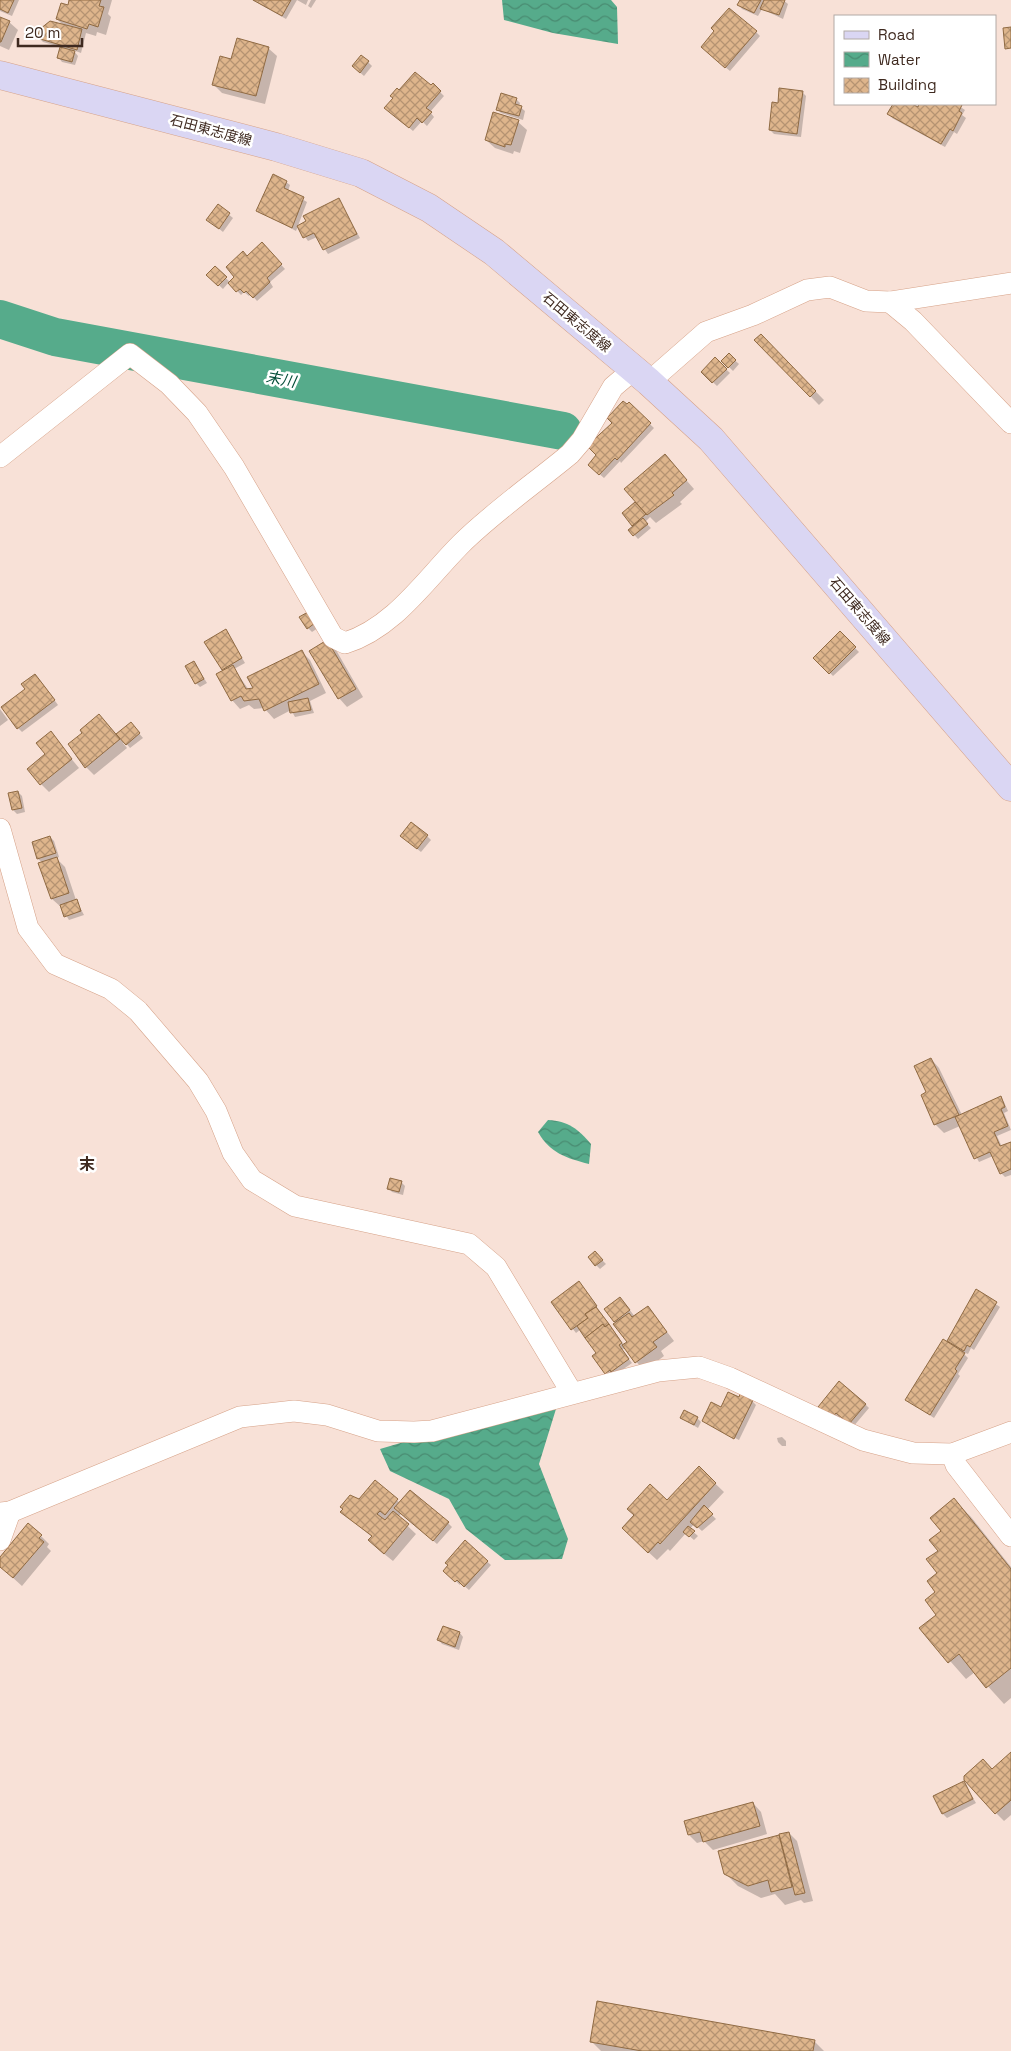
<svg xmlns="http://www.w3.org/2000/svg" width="1011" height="2051" font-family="'Space Grotesk','Noto Sans JP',sans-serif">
  <defs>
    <pattern id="water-waves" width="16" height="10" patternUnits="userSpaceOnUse" patternTransform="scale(1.25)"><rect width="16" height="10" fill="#56ab8b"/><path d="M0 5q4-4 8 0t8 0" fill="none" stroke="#498b71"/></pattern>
    <pattern id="building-cross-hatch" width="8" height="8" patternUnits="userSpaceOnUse" patternTransform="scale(1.25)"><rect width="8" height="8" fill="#deb58c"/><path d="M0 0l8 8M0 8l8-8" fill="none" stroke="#b59372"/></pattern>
  </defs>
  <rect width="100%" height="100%" fill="#f8e1d7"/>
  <!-- water -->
  <g fill="url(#water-waves)">
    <polygon points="502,0 611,0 617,7 618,44 553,33 504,20"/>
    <path d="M 548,1120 C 568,1121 578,1129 591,1144 L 589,1164 C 566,1158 550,1153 538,1132 Z"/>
    <polygon points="560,1396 539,1464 568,1539 562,1559 505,1560 466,1529 449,1499 390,1471 380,1449"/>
  </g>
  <!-- shadow -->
  <g fill="#0003">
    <polygon points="0,0 19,0 12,16 0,11"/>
    <polygon points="71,0 112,0 108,14 111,17 106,35 97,32 96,36 86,33 81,53 73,50 78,56 75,65 62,62 59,58 61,47 43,42 39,38 64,26 57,19 68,7"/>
    <polygon points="252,0 297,0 286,19"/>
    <polygon points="297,0 308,0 306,5"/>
    <polygon points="311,0 316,0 311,8 308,6"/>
    <polygon points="741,0 783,0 788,4 783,19 762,9 758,16 742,9 739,5"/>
    <polygon points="0,18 9,22 18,30 9,50 0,46"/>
    <polygon points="756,32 760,36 730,71 706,51"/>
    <polygon points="268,48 277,56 265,104 222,93 214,85 232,61"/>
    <polygon points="368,62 372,66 364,76 357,70"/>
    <polygon points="433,85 444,96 430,112 434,117 427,126 422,121 413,131 390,111 399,92"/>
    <polygon points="802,92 806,96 801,137 774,134 770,130 779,104"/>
    <polygon points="516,99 520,103 519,106 525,111 523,120 501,113 497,109"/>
    <polygon points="894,104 910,104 918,108 921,104 956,104 965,110 962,115 966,118 957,134 954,132 945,147 892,118 889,114"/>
    <polygon points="518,122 527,130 520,153 514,151 513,154 495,148 486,140"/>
    <polygon points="286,182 290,185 288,191 307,202 296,231 258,210"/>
    <polygon points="339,200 360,238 328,254 317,237 308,241 298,226"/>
    <polygon points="218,206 233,218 223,232 212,223"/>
    <polygon points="262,244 285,269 270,282 273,287 257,301 251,294 249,296 244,292 241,295 229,282 223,289 208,275 215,268 230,282 236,277 247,257"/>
    <polygon points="761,336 824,400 819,405 756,340"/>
    <polygon points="729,355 739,364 733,371 723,361"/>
    <polygon points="715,359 730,373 717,386 702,372"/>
    <polygon points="629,404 654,428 621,463 620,461 604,478 589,465 598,455 613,423"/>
    <polygon points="673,465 694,489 680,502 682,504 656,523 650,517 645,522 651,528 638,539 630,530 634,526 623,513"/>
    <polygon points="308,613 318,628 312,632 308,628"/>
    <polygon points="226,631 245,663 234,669 249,690 254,690 301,651 310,660 326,693 310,701 314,713 295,717 291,710 274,719 264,708 254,709 249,705 240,709 232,700 223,669"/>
    <polygon points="840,633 859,652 833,676 815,658"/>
    <polygon points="327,642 336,650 363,697 347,707 339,698"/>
    <polygon points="194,662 207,683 200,687 196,683"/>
    <polygon points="39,679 58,705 22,732 18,728"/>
    <polygon points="0,709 8,720 0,726"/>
    <polygon points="99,716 117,735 131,724 143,738 130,748 125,742 123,743 127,748 94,775 86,767 84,733"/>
    <polygon points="50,733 79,768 49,792 41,784"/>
    <polygon points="18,792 22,796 25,812 17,814 13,810 10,794"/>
    <polygon points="427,836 431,840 421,852 406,840"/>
    <polygon points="50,837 54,841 59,857 56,858 65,867 76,900 84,915 69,920 61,907 52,899 43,863 38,859"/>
    <polygon points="931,1059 939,1068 962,1115 1001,1098 1004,1102 1008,1111 1004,1113 1011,1130 997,1136 1002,1147 1011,1143 1011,1175 1005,1177 1001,1173 993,1156 979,1162 960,1126 944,1133 936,1125 922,1095 928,1093"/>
    <polygon points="401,1182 405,1186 403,1195 392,1192 389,1188"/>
    <polygon points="599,1257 606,1264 600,1269 596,1265"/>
    <polygon points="579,1282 624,1345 628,1342 606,1309 624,1302 635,1317 648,1307 674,1341 661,1351 664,1356 644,1371 625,1348 622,1350 632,1363 615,1375 610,1377 598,1353 581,1329 576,1333 552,1302"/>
    <polygon points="976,1291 1000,1307 974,1350 971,1348 968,1354 961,1351 968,1358 958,1374 960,1376 934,1418 907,1400 955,1347 948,1340"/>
    <polygon points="740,1399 752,1401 756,1405 739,1440 703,1421"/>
    <polygon points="865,1404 869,1408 853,1427 841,1416 836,1421 823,1411"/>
    <polygon points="681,1418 697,1418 701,1422 698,1428"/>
    <polygon points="782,1437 786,1441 786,1446 782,1446 778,1442 777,1438"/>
    <polygon points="699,1468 724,1492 707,1510 716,1519 702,1531 694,1524 690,1529 698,1536 694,1540 686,1533 670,1551 668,1549 657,1560 632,1537"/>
    <polygon points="375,1482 400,1503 448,1523 452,1527 437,1544 402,1513 398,1517 416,1534 393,1561 378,1549 372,1537 342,1512 359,1500"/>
    <polygon points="954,1500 971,1517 1011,1567 1011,1698 1004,1704 975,1672 966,1679 921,1628 938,1615 937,1592 939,1551 942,1532"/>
    <polygon points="41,1536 49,1544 47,1547 51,1551 22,1586 0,1566 0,1559"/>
    <polygon points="465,1542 491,1565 469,1590 461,1583 460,1585 444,1571"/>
    <polygon points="443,1627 460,1633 463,1637 459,1650 442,1644 439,1640"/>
    <polygon points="1011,1754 1011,1815 1004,1821 996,1813 993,1770"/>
    <polygon points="964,1783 976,1803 947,1818 943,1814"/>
    <polygon points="753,1803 761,1812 767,1834 713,1850 704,1841 697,1843 689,1835"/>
    <polygon points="789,1833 797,1841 813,1901 804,1903 801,1900 785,1905 775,1894 761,1898 738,1886 725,1873 778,1836 781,1839"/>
    <polygon points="591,2041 814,2041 824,2051 601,2051"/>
  </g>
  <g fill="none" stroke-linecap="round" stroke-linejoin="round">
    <!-- river -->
    <polyline stroke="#56ab8b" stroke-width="38" points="0,319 55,337 563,431"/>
  </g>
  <!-- building -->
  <g fill="url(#building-cross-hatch)" stroke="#8f6a43">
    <polygon points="0,0 14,0 8,13 0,9"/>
    <polygon points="69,0 101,0 99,6 104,7 98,27 89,24 87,29 56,19 61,3 68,5"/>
    <polygon points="253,0 291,0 282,16"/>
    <polygon points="740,0 761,0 754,13 737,5"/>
    <polygon points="764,0 785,0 779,15 760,9"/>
    <polygon points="729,8 757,31 725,68 701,47 714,31 711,28"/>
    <polygon points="0,17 10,21 1,42 0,42"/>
    <polygon points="50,21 82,29 77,50 37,38 40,29"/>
    <polygon points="1011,27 1011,48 1005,49 1003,28"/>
    <polygon points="237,38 269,47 256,96 212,85 220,56 231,59"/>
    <polygon points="60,47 75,51 72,62 57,58"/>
    <polygon points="361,55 369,61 360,73 352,66"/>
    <polygon points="415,72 431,85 433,83 441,91 426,108 432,112 422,123 417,118 409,128 384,108 393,98 390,96 397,88 399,90"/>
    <polygon points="779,88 803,91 797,134 769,130 772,102 778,103"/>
    <polygon points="501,93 517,98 515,104 522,106 519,116 496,110"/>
    <polygon points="893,104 912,104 918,107 919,104 959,104 962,105 959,111 962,113 953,131 950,129 941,144 887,114"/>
    <polygon points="493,112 519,120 511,145 505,144 505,147 485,140"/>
    <polygon points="273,174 287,181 284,188 304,197 292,228 256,211"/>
    <polygon points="339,198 357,234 323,250 314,233 303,238 297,226 306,221 303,216"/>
    <polygon points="218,204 230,213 219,229 206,220"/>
    <polygon points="262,242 282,264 267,278 270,282 253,298 246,291 244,293 240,289 236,292 228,283 234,277 226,267 243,251 247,256"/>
    <polygon points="215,266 227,277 218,286 206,275"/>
    <polygon points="761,334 816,391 810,397 754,340"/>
    <polygon points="729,353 736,360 728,368 721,361"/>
    <polygon points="715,357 727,369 712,383 701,372"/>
    <polygon points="623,401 627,404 629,402 651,423 617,460 615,458 599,475 588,465 596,455 587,446 612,423 607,418"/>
    <polygon points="665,454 687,480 672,493 674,495 647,515 624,489"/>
    <polygon points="635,502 646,514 632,526 622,513"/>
    <polygon points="643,518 648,524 633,536 628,530"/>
    <polygon points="308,612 315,623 307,629 299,617"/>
    <polygon points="226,629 242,658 222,670 204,642"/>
    <polygon points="840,631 856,647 829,674 813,658"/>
    <polygon points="327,640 356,689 338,699 309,651"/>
    <polygon points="302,650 319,684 264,711 259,699 244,701 241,696 231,701 216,674 233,665 246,689 253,688 247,677"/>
    <polygon points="194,661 204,679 195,684 185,666"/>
    <polygon points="35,674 55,700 17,729 1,707 25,689 21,684"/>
    <polygon points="308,698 311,710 290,713 288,702"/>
    <polygon points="99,714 120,739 85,768 68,744 82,733 80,730"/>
    <polygon points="131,722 140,733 126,745 116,734"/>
    <polygon points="51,731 72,759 40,785 27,769 45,754 36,743"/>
    <polygon points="18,791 22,808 12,810 8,793"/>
    <polygon points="411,822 428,835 417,849 400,836"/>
    <polygon points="50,836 56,853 37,859 32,842"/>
    <polygon points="57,857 69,893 51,899 38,863"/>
    <polygon points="77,899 81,911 64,917 60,905"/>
    <polygon points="931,1058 959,1115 934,1125 921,1095 926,1092 914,1066"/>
    <polygon points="1001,1096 1005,1107 1001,1109 1008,1126 994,1132 1000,1146 1011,1142 1011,1169 1000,1174 990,1152 974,1159 955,1117"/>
    <polygon points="390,1178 402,1181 399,1192 387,1189"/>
    <polygon points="595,1251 603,1260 595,1266 588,1257"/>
    <polygon points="579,1281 597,1306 585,1314 588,1318 571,1330 551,1302"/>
    <polygon points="976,1289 997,1302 970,1347 967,1345 964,1351 947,1341"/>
    <polygon points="620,1297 630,1310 614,1322 604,1309"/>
    <polygon points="648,1306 667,1332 653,1342 657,1347 635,1363 622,1345 627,1342 613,1324 629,1313 632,1317"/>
    <polygon points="596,1307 609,1324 605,1327 603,1324 585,1338 577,1326 588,1318 585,1314"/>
    <polygon points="603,1324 605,1327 609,1324 622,1343 619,1345 629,1359 611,1372 610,1370 605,1374 592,1356 596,1353 585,1338"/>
    <polygon points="943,1339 965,1353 955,1369 957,1371 930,1415 905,1400"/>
    <polygon points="839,1381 866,1404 849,1424 836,1413 832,1418 818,1407"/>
    <polygon points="728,1392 739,1397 740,1394 753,1400 734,1439 702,1421 711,1402 721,1407"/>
    <polygon points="684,1410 698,1417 694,1425 680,1418"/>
    <polygon points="699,1466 716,1483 660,1544 658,1542 648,1553 622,1528 634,1515 627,1509 650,1484 667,1500"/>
    <polygon points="375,1480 398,1499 385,1515 380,1511 377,1514 385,1520 393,1511 409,1524 384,1554 368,1540 372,1536 340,1512 343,1509 340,1507 350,1495 359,1499"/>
    <polygon points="410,1490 449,1522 433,1541 394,1508"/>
    <polygon points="954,1498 1011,1569 1011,1668 986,1688 959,1654 948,1663 919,1628 936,1615 925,1600 935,1592 927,1581 937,1573 926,1559 938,1551 929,1540 941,1531 930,1518"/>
    <polygon points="704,1505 713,1514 697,1528 690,1522"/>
    <polygon points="28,1523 42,1535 39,1538 44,1542 13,1578 0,1567 0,1557"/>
    <polygon points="688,1526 695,1531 689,1537 683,1532"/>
    <polygon points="465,1540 488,1561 464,1587 457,1580 455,1582 443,1571 448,1565 445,1563"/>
    <polygon points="443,1626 460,1632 455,1647 437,1640"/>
    <polygon points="1011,1752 1011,1800 995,1814 964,1780 964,1776 983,1759 992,1769"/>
    <polygon points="964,1781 973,1799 942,1814 933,1796"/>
    <polygon points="753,1802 760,1826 703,1842 700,1832 688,1835 684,1821"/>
    <polygon points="789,1832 805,1893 795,1895 779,1834"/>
    <polygon points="779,1835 792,1887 771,1892 768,1880 748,1886 724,1874 718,1851"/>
    <polygon points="597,2001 815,2040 813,2051 642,2051 590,2042"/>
  </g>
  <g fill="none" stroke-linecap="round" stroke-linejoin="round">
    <!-- street casing -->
    <g stroke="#d6a288" stroke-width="22">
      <g id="street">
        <polyline points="890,302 913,321 1011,423"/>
        <polyline points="649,382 706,332 753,315 807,290 830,287 866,301 890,302 1011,283"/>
        <path d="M 0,457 L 130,354 L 169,384 L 197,413 L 234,467 L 333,637 L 345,643 C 394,628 426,579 461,544 C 492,513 535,483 570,454 L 582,440 L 613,387 L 633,370"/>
        <polyline points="0,829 28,928 55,964 111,989 138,1011 198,1081 216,1111 233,1153 252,1180 295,1206 469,1244 496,1267 572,1393"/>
        <polyline points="952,1454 956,1465 1011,1536"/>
        <polyline points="0,1513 10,1512 240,1417 294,1411 327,1415 378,1431 414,1432 432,1431 658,1371 699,1367 730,1378 863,1440 913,1453 952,1454 1011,1432"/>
        <polyline points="0,1540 10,1512"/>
      </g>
    </g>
    <!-- secondary casing -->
    <g stroke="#d6a288" stroke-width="29">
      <polyline id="secondary" points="0,75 276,147 361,173 429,208 494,252 649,382 711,439 1011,787"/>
    </g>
    <!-- street -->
    <use href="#street" stroke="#fff" stroke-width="21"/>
    <!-- secondary -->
    <use href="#secondary" stroke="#dad6f3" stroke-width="28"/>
  </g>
  <g text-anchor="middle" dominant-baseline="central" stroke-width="5" stroke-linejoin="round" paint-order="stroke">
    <!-- street labels -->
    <g font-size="14" fill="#3f2a20" stroke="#fff">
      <text transform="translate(211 130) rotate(15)">石田東志度線</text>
      <text transform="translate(577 322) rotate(40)">石田東志度線</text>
      <text transform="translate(860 611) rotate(49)">石田東志度線</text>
    </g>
    <!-- water labels -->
    <g font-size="15" font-style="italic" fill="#034d38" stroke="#fff">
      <text transform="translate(281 379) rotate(10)">末川</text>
    </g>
    <!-- quarter labels -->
    <g font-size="16" font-weight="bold" fill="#3f2a20" stroke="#fff">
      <text x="87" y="1164">末</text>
    </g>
  </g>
  <!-- legend -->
  <rect x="834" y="15" width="162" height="90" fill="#ffffff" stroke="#b2aaa6"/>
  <rect x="844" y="31" width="25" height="8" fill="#dad6f3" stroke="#b2aaa6"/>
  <text x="878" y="40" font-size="15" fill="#3f2a20">Road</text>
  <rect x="844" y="52" width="25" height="15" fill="url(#water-waves)" stroke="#b2aaa6"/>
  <text x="878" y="65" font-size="15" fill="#3f2a20">Water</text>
  <rect x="844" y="78" width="25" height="15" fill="url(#building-cross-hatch)" stroke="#b2aaa6"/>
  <text x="878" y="90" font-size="15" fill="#3f2a20">Building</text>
  <!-- scale -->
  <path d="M18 38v8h64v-8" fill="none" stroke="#3f2a20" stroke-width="2.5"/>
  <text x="25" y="38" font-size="15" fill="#3f2a20" stroke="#ffffff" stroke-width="4" paint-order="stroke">20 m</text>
</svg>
